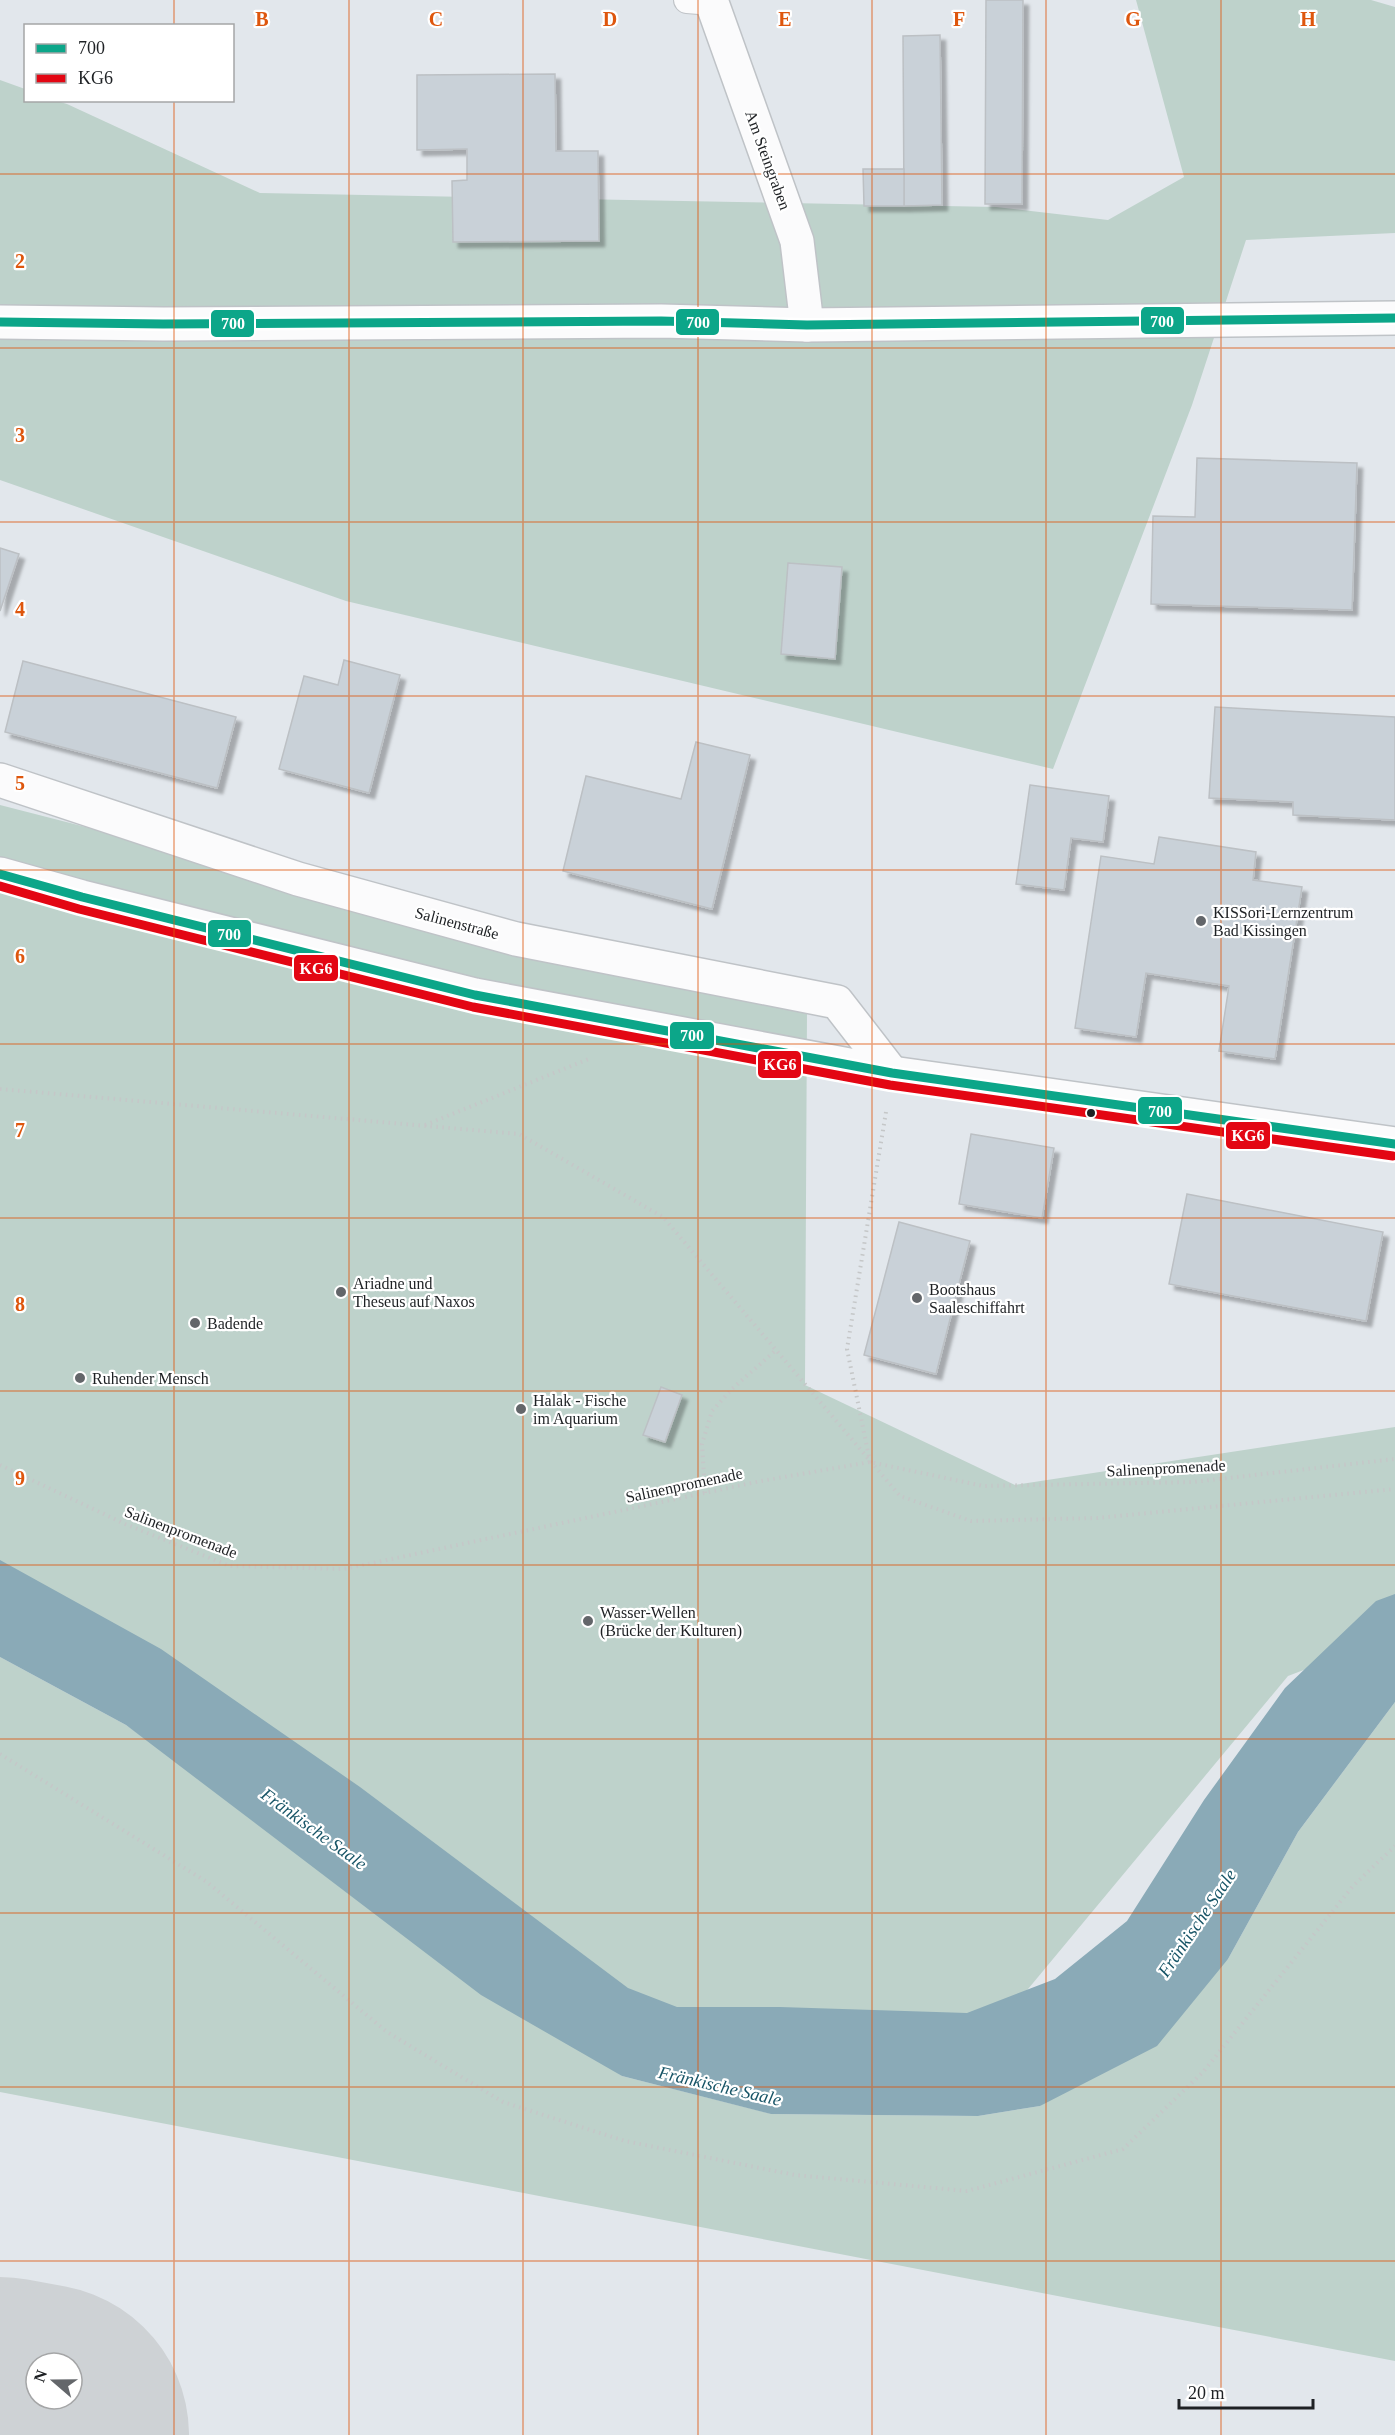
<svg xmlns="http://www.w3.org/2000/svg" width="1395" height="2435" font-family="'Times New Roman',serif">
  <defs>
    <filter id="shadow"><feDropShadow dx="5.5" dy="5.5" stdDeviation="1.5" flood-color="#0004"/></filter>
  </defs>
  <rect width="100%" height="100%" fill="#e2e7ec"/>
  <!-- green -->
  <g fill="#bed2cb">
    <polygon points="1136,0 1371,0 1395,7 1395,233 1246,240 1192,405 1053,769 346,601 0,480 0,80 25,89 26,100 57,101 67,104 260,193 996,207 1108,220 1184,177"/>
    <polygon points="0,805 807,1012 805,1385 1015,1485 1395,1427 1395,1635 1288,1676 975,2053 686,2033 0,1597"/>
    <polygon points="0,1657 126,1725 622,2076 772,2114 978,2116 1040,2106 1228,1959 1298,1832 1395,1702 1395,2361 0,2092"/>
  </g>
  <!-- water -->
  <polygon fill="#8aaab7" points="0,1560 161,1649 360,1787 628,1988 677,2007 780,2007 967,2013 1055,1979 1127,1921 1204,1800 1285,1688 1376,1601 1395,1594 1395,1702 1298,1832 1228,1959 1157,2046 1040,2106 978,2116 771,2114 622,2076 481,1995 126,1725 0,1657"/>
  <g fill="none" stroke-linecap="round" stroke-linejoin="round">
    <!-- taxiway -->
    <polyline stroke="#ced2d5" stroke-width="120" points="18,2435 18,2431"/>
    <!-- runway -->
    <polyline stroke="#ced2d5" stroke-width="302" points="0,2428 38,2435"/>
  </g>
  <!-- building -->
  <g fill="#c9d1d8" stroke="#bcc0c4" stroke-width="1.5" filter="url(#shadow)">
    <polygon points="986,0 1023,0 1022,204 985,204"/>
    <polygon points="940,35 942,205 904,206 903,36"/>
    <polygon points="555,74 556,151 598,151 599,241 453,242 452,181 467,180 467,149 417,150 417,75"/>
    <polygon points="863,169 904,169 904,206 864,206"/>
    <polygon points="1197,458 1357,463 1352,610 1151,604 1153,516 1195,517"/>
    <polygon points="0,548 19,554 0,611"/>
    <polygon points="788,563 842,567 835,659 781,654"/>
    <polygon points="344,660 400,675 369,793 279,769 304,676 338,685"/>
    <polygon points="23,661 236,717 217,788 5,732"/>
    <polygon points="1215,707 1395,717 1395,820 1293,815 1293,802 1209,798"/>
    <polygon points="696,742 750,755 712,909 563,871 586,776 681,799"/>
    <polygon points="1030,785 1109,796 1103,842 1071,838 1064,890 1016,884"/>
    <polygon points="1159,837 1256,852 1253,880 1302,887 1275,1059 1219,1051 1229,986 1146,973 1136,1037 1075,1028 1101,856 1154,864"/>
    <polygon points="971,1134 1054,1148 1042,1218 959,1204"/>
    <polygon points="1187,1194 1383,1232 1366,1321 1169,1284"/>
    <polygon points="899,1222 970,1241 936,1374 864,1355"/>
    <polygon points="661,1387 682,1395 665,1442 643,1435"/>
  </g>
  <g fill="none" stroke-linecap="round" stroke-linejoin="round">
    <!-- service casing -->
    <g stroke="#bfc3c7" stroke-width="28">
      <polyline id="service" points="687,0 712,2"/>
    </g>
    <!-- minor casing -->
    <g stroke="#bfc3c7" stroke-width="36">
      <g id="minor">
        <polyline points="711,0 797,241 807,325"/>
        <polyline points="0,780 298,879 516,939 837,1002 892,1073"/>
        <polyline points="0,874 82,897 475,995 892,1073 1395,1144"/>
      </g>
    </g>
    <!-- secondary casing -->
    <g stroke="#bfc3c7" stroke-width="36">
      <polyline id="secondary" points="0,322 163,324 661,321 807,325 1395,318"/>
    </g>
    <!-- path -->
    <g stroke="#c5c7c8" stroke-width="4" stroke-dasharray="1.5 4.5" stroke-linecap="butt">
      <polyline points="0,1089 519,1134 663,1217 900,1496 971,1521 1097,1518 1395,1489"/>
      <polyline points="425,1125 591,1058"/>
      <polyline points="870,1462 847,1349 886,1112"/>
      <polyline points="0,1465 125,1524 230,1566 344,1569 761,1481 870,1462 983,1486 1193,1482 1395,1459"/>
      <polyline points="705,1493 702,1444 712,1411 732,1389 776,1350"/>
      <polyline points="0,1754 207,1882 387,2032 503,2102 625,2141 795,2175 967,2191 1123,2149 1203,2072 1353,1886 1395,1846"/>
    </g>
    <!-- service -->
    <use href="#service" stroke="#fbfbfc" stroke-width="26"/>
    <!-- minor -->
    <use href="#minor" stroke="#fbfbfc" stroke-width="33"/>
    <!-- secondary -->
    <use href="#secondary" stroke="#fbfbfc" stroke-width="33"/>
    <!-- bus-1 casing -->
    <g stroke="#fff" stroke-width="14">
      <g id="bus-1">
        <polyline points="0,322 163,324 661,321 807,325 1395,318"/>
        <polyline points="0,874 82,897 475,995 892,1073 1395,1144"/>
      </g>
    </g>
    <!-- bus-2 casing -->
    <g stroke="#fff" stroke-width="14">
      <polyline id="bus-2" points="0,886 79,909 473,1007 890,1085 1393,1156"/>
    </g>
    <!-- bus-1 -->
    <use href="#bus-1" stroke="#0ca689" stroke-width="9"/>
    <!-- bus-2 -->
    <use href="#bus-2" stroke="#e30613" stroke-width="9"/>
  </g>
  <!-- grid -->
  <path fill="none" stroke="#de560d" stroke-width="1.5" stroke-opacity="0.55" d="M 174,0 L 174,26M 349,0 L 349,2435M 523,0 L 523,2435M 698,0 L 698,2435M 872,0 L 872,2435M 1046,0 L 1046,2435M 1221,0 L 1221,2435M 174,100 L 174,2435M 0,174 L 1395,174M 0,348 L 1395,348M 0,522 L 1395,522M 0,696 L 1395,696M 0,870 L 1395,870M 0,1044 L 1395,1044M 0,1218 L 1395,1218M 0,1391 L 1395,1391M 0,1565 L 1395,1565M 0,1739 L 1395,1739M 0,1913 L 1395,1913M 0,2087 L 1395,2087M 0,2261 L 1395,2261"/>
  <!-- markers -->
  <g fill="#63666a" stroke="#fff" stroke-width="2">
    <circle cx="1201" cy="921" r="6"/>
    <circle cx="341" cy="1292" r="6"/>
    <circle cx="917" cy="1298" r="6"/>
    <circle cx="195" cy="1323" r="6"/>
    <circle cx="80" cy="1378" r="6"/>
    <circle cx="521" cy="1409" r="6"/>
    <circle cx="588" cy="1621" r="6"/>
  </g>
  <circle fill="#1e2124" stroke="#fff" stroke-width="2" cx="1091" cy="1113" r="5"/>
  <g text-anchor="middle" dominant-baseline="central" stroke-width="4.5" stroke-linejoin="round" paint-order="stroke">
    <!-- street labels -->
    <g font-size="16" fill="#1e2124" stroke="#fff">
      <text transform="translate(768 160) rotate(70)">Am Steingraben</text>
      <text transform="translate(457 923) rotate(15)">Salinenstraße</text>
      <text transform="translate(1166 1468) rotate(-3)">Salinenpromenade</text>
      <text transform="translate(684 1485) rotate(-12)">Salinenpromenade</text>
      <text transform="translate(181 1532) rotate(21)">Salinenpromenade</text>
    </g>
    <!-- poi labels -->
    <g font-size="16" fill="#1e2124" stroke="#fff" text-anchor="start">
      <text x="1213" y="912">KISSori-Lernzentrum<tspan x="1213" dy="18">Bad Kissingen</tspan></text>
      <text x="353" y="1283">Ariadne und<tspan x="353" dy="18">Theseus auf Naxos</tspan></text>
      <text x="929" y="1289">Bootshaus<tspan x="929" dy="18">Saaleschiffahrt</tspan></text>
      <text x="207" y="1323">Badende</text>
      <text x="92" y="1378">Ruhender Mensch</text>
      <text x="533" y="1400">Halak - Fische<tspan x="533" dy="18">im Aquarium</tspan></text>
      <text x="600" y="1612">Wasser-Wellen<tspan x="600" dy="18">(Brücke der Kulturen)</tspan></text>
    </g>
    <!-- water labels -->
    <g font-size="18" font-style="italic" fill="#185567" stroke="#fff">
      <text transform="translate(314 1829) rotate(36)">Fränkische Saale</text>
      <text transform="translate(1197 1923) rotate(-56)">Fränkische Saale</text>
      <text transform="translate(720 2086) rotate(13)">Fränkische Saale</text>
    </g>
  </g>
  <g font-size="20" text-anchor="middle" font-weight="bold" fill="#de560d" stroke="#fff" stroke-width="4.5" stroke-linejoin="round" paint-order="stroke">
    <text x="262" y="26">B</text>
    <text x="436" y="26">C</text>
    <text x="610" y="26">D</text>
    <text x="785" y="26">E</text>
    <text x="959" y="26">F</text>
    <text x="1133" y="26">G</text>
    <text x="1308" y="26">H</text>
    <text x="20" y="268">2</text>
    <text x="20" y="442">3</text>
    <text x="20" y="616">4</text>
    <text x="20" y="790">5</text>
    <text x="20" y="963">6</text>
    <text x="20" y="1137">7</text>
    <text x="20" y="1311">8</text>
    <text x="20" y="1485">9</text>
  </g>
  <g stroke="#fff" stroke-width="2">
    <rect x="1140" y="306" width="45" height="29" rx="6" fill="#0ca689"/>
    <rect x="675" y="308" width="45" height="28" rx="6" fill="#0ca689"/>
    <rect x="210" y="309" width="45" height="29" rx="6" fill="#0ca689"/>
    <rect x="207" y="919" width="45" height="29" rx="6" fill="#0ca689"/>
    <rect x="293" y="954" width="46" height="28" rx="6" fill="#e30613"/>
    <rect x="669" y="1021" width="46" height="29" rx="6" fill="#0ca689"/>
    <rect x="757" y="1050" width="45" height="29" rx="6" fill="#e30613"/>
    <rect x="1137" y="1096" width="46" height="29" rx="6" fill="#0ca689"/>
    <rect x="1225" y="1121" width="46" height="29" rx="6" fill="#e30613"/>
  </g>
  <g font-size="16" text-anchor="middle" font-weight="bold" fill="#fff">
    <text x="1162" y="327">700</text>
    <text x="698" y="328">700</text>
    <text x="233" y="329">700</text>
    <text x="229" y="940">700</text>
    <text x="316" y="974">KG6</text>
    <text x="692" y="1041">700</text>
    <text x="780" y="1070">KG6</text>
    <text x="1160" y="1117">700</text>
    <text x="1248" y="1141">KG6</text>
  </g>
  <!-- legend -->
  <rect x="24" y="24" width="210" height="78" fill="#ffffff" stroke="#a5a6a7" stroke-width="1.5"/>
  <rect x="36" y="44" width="30" height="9" fill="#0ca689" stroke="#a5a6a7" stroke-width="1.5"/>
  <text x="78" y="54" font-size="18" fill="#1e2124">700</text>
  <rect x="36" y="74" width="30" height="9" fill="#e30613" stroke="#a5a6a7" stroke-width="1.5"/>
  <text x="78" y="84" font-size="18" fill="#1e2124">KG6</text>
  <!-- north arrow -->
  <g transform="translate(54 2381) rotate(290)"><circle r="28" fill="#ffffff" stroke="#a5a6a7" stroke-width="1.5"/>
  <path d="M0-4.5L10 22L0 15L-10 22Z" fill="#63666a"/>
  <text y="-9" font-size="16" font-weight="bold" text-anchor="middle" fill="#1e2124">N</text>
  </g>
  <!-- scale -->
  <path d="M1179 2399v9h134v-9" fill="none" stroke="#1e2124" stroke-width="3"/>
  <text x="1188" y="2399" font-size="18" fill="#1e2124" stroke="#ffffff" stroke-width="4.5" paint-order="stroke">20 m</text>
</svg>
